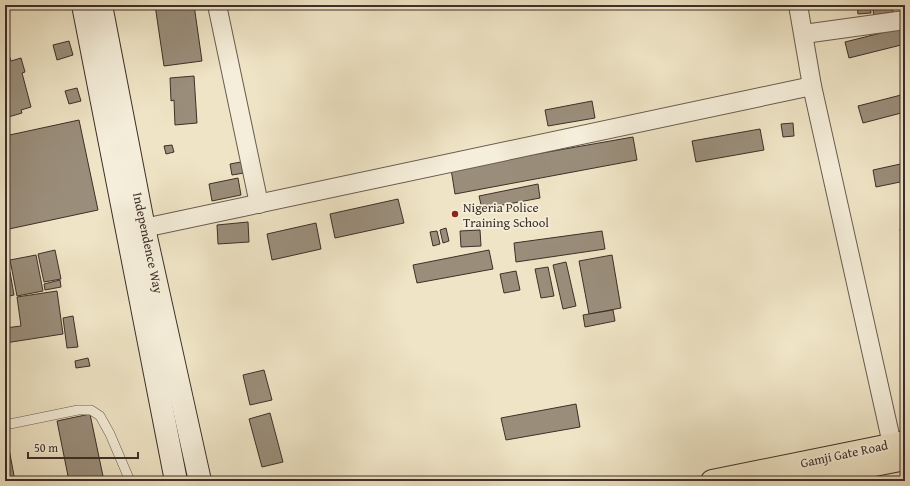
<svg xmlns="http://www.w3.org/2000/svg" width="910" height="486" font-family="'Gentium Book Plus',serif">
  <rect width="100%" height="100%" fill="#efe5c6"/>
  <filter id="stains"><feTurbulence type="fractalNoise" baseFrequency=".005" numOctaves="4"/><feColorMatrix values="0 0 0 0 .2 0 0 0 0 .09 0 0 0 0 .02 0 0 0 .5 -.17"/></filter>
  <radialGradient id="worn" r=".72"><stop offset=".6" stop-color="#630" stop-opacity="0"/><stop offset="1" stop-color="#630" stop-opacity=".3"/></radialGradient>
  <!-- building -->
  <g fill="#9a8e7b" stroke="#3e2f29">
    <polygon points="155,5 194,5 202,61 164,66"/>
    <polygon points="857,5 870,5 871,13 858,14"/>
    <polygon points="872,5 892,5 893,12 874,15"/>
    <polygon points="905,27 905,44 849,58 845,42"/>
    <polygon points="69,41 73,55 57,60 53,45"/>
    <polygon points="8,52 11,61 21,58 25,72 22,73 31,107 21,110 22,113 5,118 5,53"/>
    <polygon points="194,76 197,123 175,125 174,100 171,101 170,78"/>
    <polygon points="77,88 81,101 69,104 65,91"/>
    <polygon points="905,94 905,112 863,123 858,106"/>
    <polygon points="592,101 595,118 548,126 545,110"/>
    <polygon points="79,120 98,210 9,229 5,213 5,136"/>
    <polygon points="793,123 794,136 783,137 781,124"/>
    <polygon points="760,129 764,150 696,162 692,141"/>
    <polygon points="633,137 637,160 455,194 451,169"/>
    <polygon points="172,145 174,152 166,154 164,146"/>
    <polygon points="241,162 244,173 232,175 230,164"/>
    <polygon points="905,163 905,181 876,187 873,170"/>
    <polygon points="238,178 241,195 212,201 209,184"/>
    <polygon points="538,184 540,198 482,209 479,196"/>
    <polygon points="398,199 404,223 335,238 330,214"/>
    <polygon points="248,222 249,242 218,244 217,225"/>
    <polygon points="316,223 321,249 272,260 267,234"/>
    <polygon points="446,228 449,241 443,243 440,230"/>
    <polygon points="905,228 905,252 900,229"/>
    <polygon points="480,230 481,246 461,247 460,231"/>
    <polygon points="437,231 440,244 433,246 430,232"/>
    <polygon points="602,231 605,249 516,262 514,243"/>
    <polygon points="55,250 61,279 44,282 38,254"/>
    <polygon points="489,250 493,269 417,283 413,265"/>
    <polygon points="36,255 43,291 17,296 10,260"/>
    <polygon points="612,255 621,308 589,314 579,261"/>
    <polygon points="566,262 576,306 563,309 553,265"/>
    <polygon points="5,266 6,266 8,272 10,272 14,295 5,297"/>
    <polygon points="548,267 554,296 541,298 535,269"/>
    <polygon points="516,271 520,290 504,293 500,274"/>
    <polygon points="60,280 61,287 45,290 44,284"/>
    <polygon points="57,291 63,334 5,343 5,328 21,326 17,297"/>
    <polygon points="613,310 615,321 585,327 583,315"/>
    <polygon points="73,316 78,347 67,348 63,318"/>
    <polygon points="88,358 90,366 76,368 75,361"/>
    <polygon points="264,370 272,400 250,405 243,375"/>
    <polygon points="576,404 580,427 506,440 501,418"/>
    <polygon points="270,413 283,462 262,467 249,419"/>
    <polygon points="90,414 104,481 69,481 57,421"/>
    <polygon points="5,433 6,433 15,481 5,481"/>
  </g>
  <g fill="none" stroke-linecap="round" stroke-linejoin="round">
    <!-- service casing -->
    <g stroke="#6a5c50" stroke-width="10">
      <g id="service">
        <polyline points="5,425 78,410 91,410 100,416 110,434 130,481"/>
        <polyline points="857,474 874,481"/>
      </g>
    </g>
    <!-- minor casing -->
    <g stroke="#6a5c50" stroke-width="20">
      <g id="minor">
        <polyline points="217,5 259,204"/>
        <polyline points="798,5 812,86 892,444"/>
        <polyline points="804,34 905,20"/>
        <polyline points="144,228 812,86"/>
      </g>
    </g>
    <!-- secondary casing -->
    <g stroke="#3e2f29" stroke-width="24">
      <g id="secondary">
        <polyline points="83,5 176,481"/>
        <polyline points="101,5 144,228 200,481"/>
      </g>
    </g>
    <!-- primary casing -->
    <g stroke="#3e2f29" stroke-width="24">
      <g id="primary">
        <polyline points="712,481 905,442"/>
        <polyline points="793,481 905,459"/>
      </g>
    </g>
    <!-- service -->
    <use href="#service" stroke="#f5eeda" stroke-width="9"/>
    <!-- minor -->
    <use href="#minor" stroke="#f5eeda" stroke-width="18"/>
    <!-- secondary -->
    <use href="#secondary" stroke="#f5eeda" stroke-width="22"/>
    <!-- primary -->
    <use href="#primary" stroke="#efe5c6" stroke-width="22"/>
  </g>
  <!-- markers -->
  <circle fill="#8f2418" stroke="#f5eeda" stroke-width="1.5" cx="455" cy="214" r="4"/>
  <g text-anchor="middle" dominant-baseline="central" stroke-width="3.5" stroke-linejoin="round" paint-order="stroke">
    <!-- poi labels -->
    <g font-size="13" fill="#3e2f29" stroke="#f5eeda" text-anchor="start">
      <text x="463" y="207">Nigeria Police<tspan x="463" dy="15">Training School</tspan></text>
    </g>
    <!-- street labels -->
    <g font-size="13" fill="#3e2f29" stroke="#f5eeda">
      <text transform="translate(148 243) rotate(78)">Independence Way</text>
      <text transform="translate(844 454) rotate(-12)">Gamji Gate Road</text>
    </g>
  </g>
  <!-- margin -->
  <rect width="910" height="486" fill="none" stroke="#efe5c6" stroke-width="20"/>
  <rect x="6" y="6" width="898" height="474" fill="none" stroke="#3e2f29" stroke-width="2"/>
  <rect x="10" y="10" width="890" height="466" fill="none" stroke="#3e2f29"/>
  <!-- scale -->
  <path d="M28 452v6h110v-6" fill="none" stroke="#3e2f29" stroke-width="2"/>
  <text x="34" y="452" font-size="12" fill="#3e2f29" stroke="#f5eeda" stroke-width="3" paint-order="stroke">50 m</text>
  <rect width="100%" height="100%" filter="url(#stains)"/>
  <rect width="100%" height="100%" fill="url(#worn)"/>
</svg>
